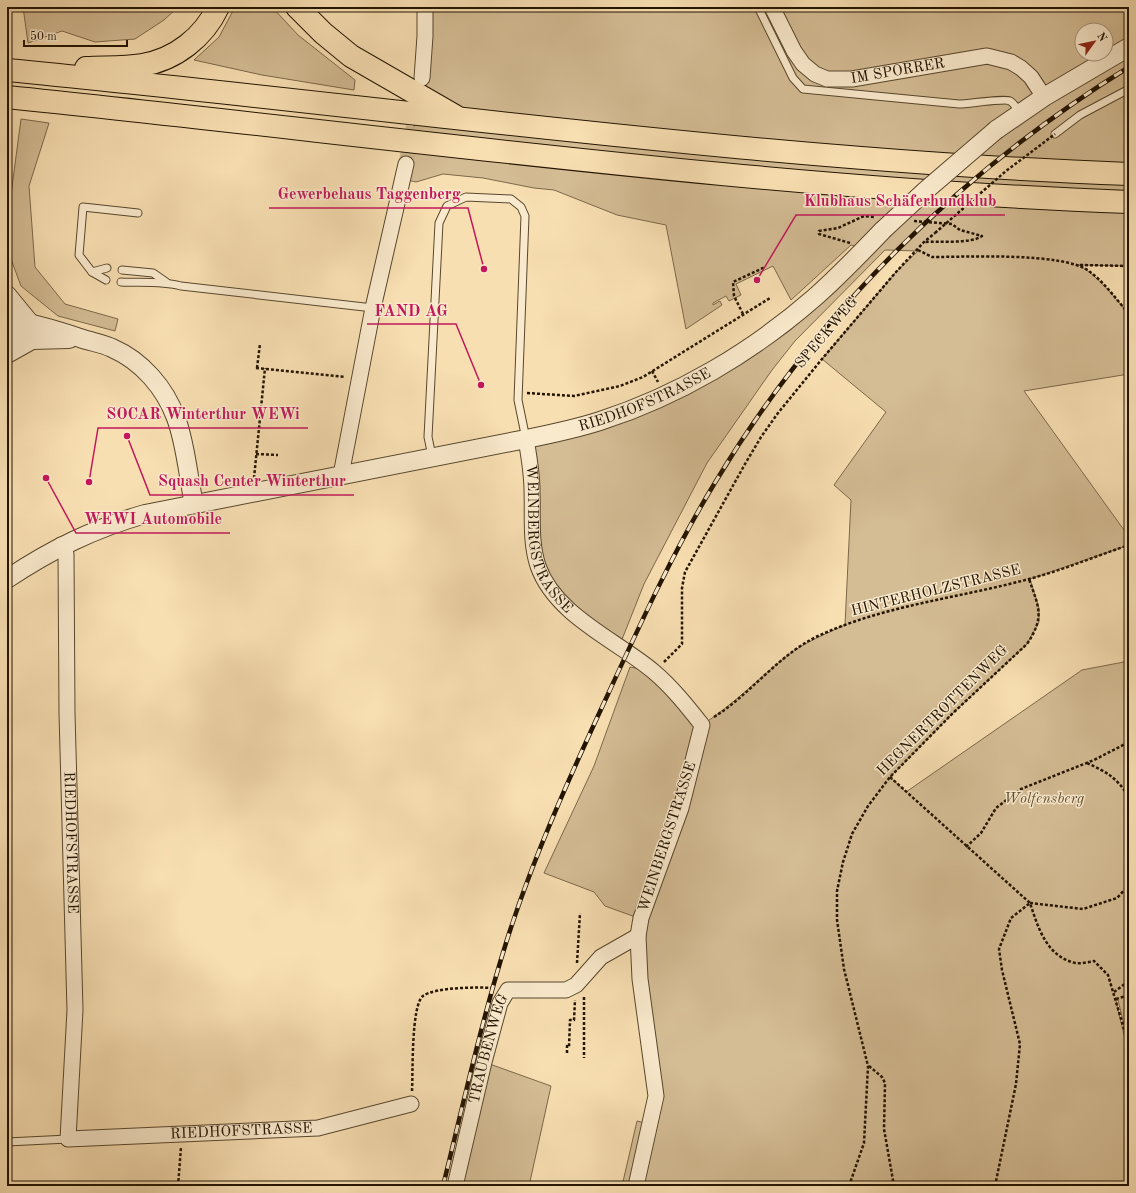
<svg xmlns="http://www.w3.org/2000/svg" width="1136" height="1193" font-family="'Old Standard TT',serif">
  <rect width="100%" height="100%" fill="#f8dfb2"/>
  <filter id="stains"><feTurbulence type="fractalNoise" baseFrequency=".005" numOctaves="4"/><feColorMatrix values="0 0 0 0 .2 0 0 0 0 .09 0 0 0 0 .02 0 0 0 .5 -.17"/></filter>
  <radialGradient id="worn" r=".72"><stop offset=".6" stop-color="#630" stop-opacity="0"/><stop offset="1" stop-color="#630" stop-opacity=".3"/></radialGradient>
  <!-- green -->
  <g fill="#d4bc94" stroke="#7c684a" fill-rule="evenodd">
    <polygon points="23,7 178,7 164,20 135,39 95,42 62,31 28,43"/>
    <polygon points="235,7 272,7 298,35 355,80 354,90 262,75 194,60 219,37"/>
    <path d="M 425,7 L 1129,7 L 1129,266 L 1079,265 C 1099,277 1113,296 1129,314 L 1129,374 L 1024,391 L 1129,537 L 1129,545 L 1030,579 L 1039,608 L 1039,622 L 1027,644 L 953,713 L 890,777 L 906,792 L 1082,670 L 1129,661 L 1129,1045 L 1118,1000 L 1116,1001 L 1125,1039 L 1129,1080 L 1129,1186 L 622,1186 L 637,1121 L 650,1124 L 641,919 L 605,906 L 594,892 L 544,873 L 594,766 L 630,667 L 640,669 L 702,725 C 734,704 759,678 788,655 C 805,642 826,634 845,625 L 851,500 L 834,485 L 886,412 L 822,359 L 896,272 L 918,251 L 885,250 L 795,341 L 772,370 L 707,463 L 644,584 L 619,647 L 595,631 L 538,566 L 526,439 L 707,383 L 746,361 L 789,331 L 838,289 L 877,250 L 864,249 L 851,245 L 791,300 L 773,266 L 736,284 L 741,295 L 729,301 L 726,296 L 713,303 L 713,305 L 720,301 L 722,305 L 686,329 L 666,225 L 617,215 L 554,190 L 534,188 L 483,178 L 443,174 L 416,182 L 403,179 L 417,112 ZM 1082,30 L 1106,30 L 1106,54 L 1082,54 Z"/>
    <polygon points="21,119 49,123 29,186 35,267 65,304 118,319 115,331 58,316 21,286 8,251 8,217"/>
    <polygon points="484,1062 551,1086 529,1186 455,1186"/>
  </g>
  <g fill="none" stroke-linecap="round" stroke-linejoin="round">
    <!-- minor-tunnel -->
    <polyline stroke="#cdb68f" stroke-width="15" stroke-dasharray="15 8" stroke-linecap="butt" points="406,164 418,105"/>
    <!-- service casing -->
    <g stroke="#58472d" stroke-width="9">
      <g id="service">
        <path d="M 758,7 L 793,78 L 803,89 L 959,104 C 968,104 1005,98 1010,101 C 1014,103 1017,109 1020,113"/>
        <polyline points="1055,134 1080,115 1129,89"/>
        <polyline points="107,268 92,272 79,255 83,207 138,213"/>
        <polyline points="122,270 153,273 166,282"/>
        <polyline points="92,272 106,280"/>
        <path d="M 121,282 C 141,283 162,281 181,286 L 373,308"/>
        <polyline points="432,456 428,437 439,223 447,206 466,197 511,199 521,207 525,216 518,400 526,439"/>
        <polyline points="7,1142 68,1139"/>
      </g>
    </g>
    <!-- minor casing -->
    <g stroke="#58472d" stroke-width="17">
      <g id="minor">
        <path id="s1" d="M 772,7 L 794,51 L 803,64 L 815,74 L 827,79 L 852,79 L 987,56 L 1011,62 L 1021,68 L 1031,77 L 1044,97"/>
        <polyline points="422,78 425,36 425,7"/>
        <path id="s2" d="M 526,439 C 529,457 532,473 532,491 C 533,516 530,542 538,566 C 555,615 616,640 653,671 C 672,687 687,706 702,725 L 681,808 L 641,918 L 638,936 L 640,979 L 656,1096 L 636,1186"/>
        <polyline points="341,475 373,308 406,164"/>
        <path id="s3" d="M 61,545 L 66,554 L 67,713 L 75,1010 L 68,1139 L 318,1128 L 411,1104"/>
        <path id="s4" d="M 455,1186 L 484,1062 L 500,1003 L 508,990 L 566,990 L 576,985 L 601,957 L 638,936"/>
      </g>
    </g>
    <!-- tertiary casing -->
    <g stroke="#58472d" stroke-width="20">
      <g id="tertiary">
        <polyline points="996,130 1044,97 1129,47"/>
        <polyline points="7,295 30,323"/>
        <path d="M 7,319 C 33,323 56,330 80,338 C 91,342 102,343 112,348 C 142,361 165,388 176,418 C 186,445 188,476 194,504"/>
        <polyline points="7,335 32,340 69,339"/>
        <polyline points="7,354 32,340"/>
        <path id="s5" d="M 7,579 C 52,549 93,529 145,514 L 526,439 C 551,434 575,429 600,421 C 678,396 752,352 814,298 C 838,277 861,253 883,230"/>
      </g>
    </g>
    <!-- motorway casing -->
    <g stroke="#231401" stroke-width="24">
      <g id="motorway">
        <polyline points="297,7 323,33 351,56 455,116"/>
        <path d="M 86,68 C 105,67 124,68 142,65 C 175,60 204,37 218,7"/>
        <path d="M 7,70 C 381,106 753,160 1129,174"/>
        <path d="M 7,97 C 380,135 753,188 1129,202"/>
      </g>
    </g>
    <!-- path -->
    <g stroke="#231401" stroke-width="2.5" stroke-dasharray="3 2" stroke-linecap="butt">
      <path d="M 914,221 L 952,224 L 960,230 L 982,236 C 971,244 939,241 924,242"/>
      <polyline points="850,243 819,234 819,231 838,228 864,216 874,217"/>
      <path d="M 918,250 L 932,257 C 967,257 1063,252 1089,271 C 1104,282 1117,300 1129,314"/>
      <polyline points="1080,265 1129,266"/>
      <polyline points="743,314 734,296 733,282 765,267"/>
      <polyline points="256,368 345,377"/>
      <polyline points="257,368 260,344"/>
      <polyline points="652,371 658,382"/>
      <polyline points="527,393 574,396 620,386 643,377 770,298"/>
      <polyline points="256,454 278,455"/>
      <polyline points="254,478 265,368"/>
      <polyline points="664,662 682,644 682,588 685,572 745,464 761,437 778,413 822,359 896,272 924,242 935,233"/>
      <path d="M 714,717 C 751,694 778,655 818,636 C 885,605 959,598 1029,579 C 1063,570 1096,556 1129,545"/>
      <path d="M 1087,763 C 1107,772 1117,778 1129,797"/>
      <path d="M 890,777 L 1030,903 C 1038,927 1046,956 1075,963 C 1081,964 1089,962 1094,961 L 1108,975 L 1127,1039 L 1129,1063"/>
      <polyline points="966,847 981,833 996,808 1021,789 1094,760 1129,742"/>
      <polyline points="1030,903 1083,909 1117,898 1129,885"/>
      <polyline points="577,963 580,913"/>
      <polyline points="1114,992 1129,981"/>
      <polyline points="584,997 584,1058"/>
      <polyline points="1116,999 1129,995"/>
      <polyline points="567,1053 567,1046 569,1047 570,1020 574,1020 575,1000"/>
      <polyline points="869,1066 882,1077 885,1083 884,1129 894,1186"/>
      <path d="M 412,1091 C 413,1074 411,1005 423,996 C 435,987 478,987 493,988"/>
      <polyline points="178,1186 181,1147"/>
      <path d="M 849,1186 L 864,1143 L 868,1066 L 844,969 L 837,920 L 837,891 L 843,862 L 852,834 L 868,806 L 890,777 L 953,713 L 1027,644 C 1045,617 1039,608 1029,579"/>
      <polyline points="995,1186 1016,1084 1020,1044 1002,970 999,949 1011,918 1030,903"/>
    </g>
    <!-- service -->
    <use href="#service" stroke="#faeacd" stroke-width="7"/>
    <!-- minor -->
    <use href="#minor" stroke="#faeacd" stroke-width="15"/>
    <!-- tertiary -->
    <use href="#tertiary" stroke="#faeacd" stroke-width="18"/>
    <!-- motorway -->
    <use href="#motorway" stroke="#f8dfb2" stroke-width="22"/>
    <!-- rail casing -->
    <g stroke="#231401" stroke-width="4.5">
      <path id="rail" d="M 443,1186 C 463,1105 481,1023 506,943 C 533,857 571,774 609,692 C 642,620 675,548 716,481 C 818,312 961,171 1129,67"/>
    </g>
    <!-- rail -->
    <use href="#rail" stroke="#faeacd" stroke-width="3" stroke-dasharray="9" stroke-linecap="butt"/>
    <!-- tertiary-bridge casing -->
    <g stroke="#58472d" stroke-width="20" stroke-linecap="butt">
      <polyline id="tertiary-bridge" points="883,230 925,191 996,130"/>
    </g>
    <!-- path-bridge -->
    <polyline stroke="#231401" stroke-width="2.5" stroke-dasharray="3 2" stroke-linecap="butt" points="935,233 1006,171 1055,134"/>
    <!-- tertiary-bridge -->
    <use href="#tertiary-bridge" stroke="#faeacd" stroke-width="18"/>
  </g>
  <g text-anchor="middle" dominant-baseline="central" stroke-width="3" stroke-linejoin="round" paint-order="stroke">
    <!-- street labels -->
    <g font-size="15" fill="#231401" stroke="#faeacd">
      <text stroke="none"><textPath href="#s1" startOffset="165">IM SPORRER</textPath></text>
      <text transform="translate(827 333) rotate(-50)">SPECKWEG</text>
      <text stroke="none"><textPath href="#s5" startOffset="667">RIEDHOFSTRASSE</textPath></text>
      <text stroke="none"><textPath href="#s2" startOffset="105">WEINBERGSTRASSE</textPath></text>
      <text transform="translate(936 591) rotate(-14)">HINTERHOLZSTRASSE</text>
      <text transform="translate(943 711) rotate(-45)">HEGNERTROTTENWEG</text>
      <text transform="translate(668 837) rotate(-72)">WEINBERGSTRASSE</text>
      <text stroke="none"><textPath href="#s3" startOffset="299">RIEDHOFSTRASSE</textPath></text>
      <text stroke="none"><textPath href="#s4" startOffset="141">TRAUBENWEG</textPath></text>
      <text stroke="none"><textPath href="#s3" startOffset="769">RIEDHOFSTRASSE</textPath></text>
    </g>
    <!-- park labels -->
    <g font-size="15" font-style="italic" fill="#614f34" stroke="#faeacd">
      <text x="1044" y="799">Wolfensberg</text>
    </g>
  </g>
  <!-- callouts -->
  <path fill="none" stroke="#c2185b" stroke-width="1.5" d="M484 269L468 208H269M757 280L796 215H1005M481 385L456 324H367M89 482L98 428H308M127 436L150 495H354M46 478L76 533H230"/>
  <g fill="#c2185b" stroke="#faeacd" stroke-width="1.5">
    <circle cx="484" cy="269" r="4"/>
    <circle cx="757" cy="280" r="4"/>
    <circle cx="481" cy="385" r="4"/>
    <circle cx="89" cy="482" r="4"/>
    <circle cx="127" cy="436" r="4"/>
    <circle cx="46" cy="478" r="4"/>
  </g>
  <g font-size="16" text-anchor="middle" font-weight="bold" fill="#c2185b" stroke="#faeacd" stroke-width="3" stroke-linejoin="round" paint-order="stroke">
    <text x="369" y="199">Gewerbehaus Taggenberg</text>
    <text x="900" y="206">Klubhaus Schäferhundklub</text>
    <text x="411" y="316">FAND AG</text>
    <text x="203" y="419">SOCAR Winterthur WEWi</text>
    <text x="252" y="486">Squash Center Winterthur</text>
    <text x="153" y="524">WEWI Automobile</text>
  </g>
  <!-- margin -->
  <rect width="1136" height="1193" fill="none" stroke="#f8dfb2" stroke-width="24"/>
  <rect x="8" y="8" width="1120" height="1177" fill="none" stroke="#231401" stroke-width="2"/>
  <rect x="12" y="12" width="1112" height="1169" fill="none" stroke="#231401"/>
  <!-- north arrow -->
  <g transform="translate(1094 42) rotate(57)"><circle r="19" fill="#faeacd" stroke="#a4947b"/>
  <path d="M0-3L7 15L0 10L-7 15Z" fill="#8f2418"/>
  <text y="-6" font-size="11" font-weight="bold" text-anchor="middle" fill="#231401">N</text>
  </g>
  <!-- scale -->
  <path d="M24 40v6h103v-6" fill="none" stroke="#231401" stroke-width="2"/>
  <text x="30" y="40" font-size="12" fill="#231401" stroke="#faeacd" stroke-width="3" paint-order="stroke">50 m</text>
  <rect width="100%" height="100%" filter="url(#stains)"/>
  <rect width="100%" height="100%" fill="url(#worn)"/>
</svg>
